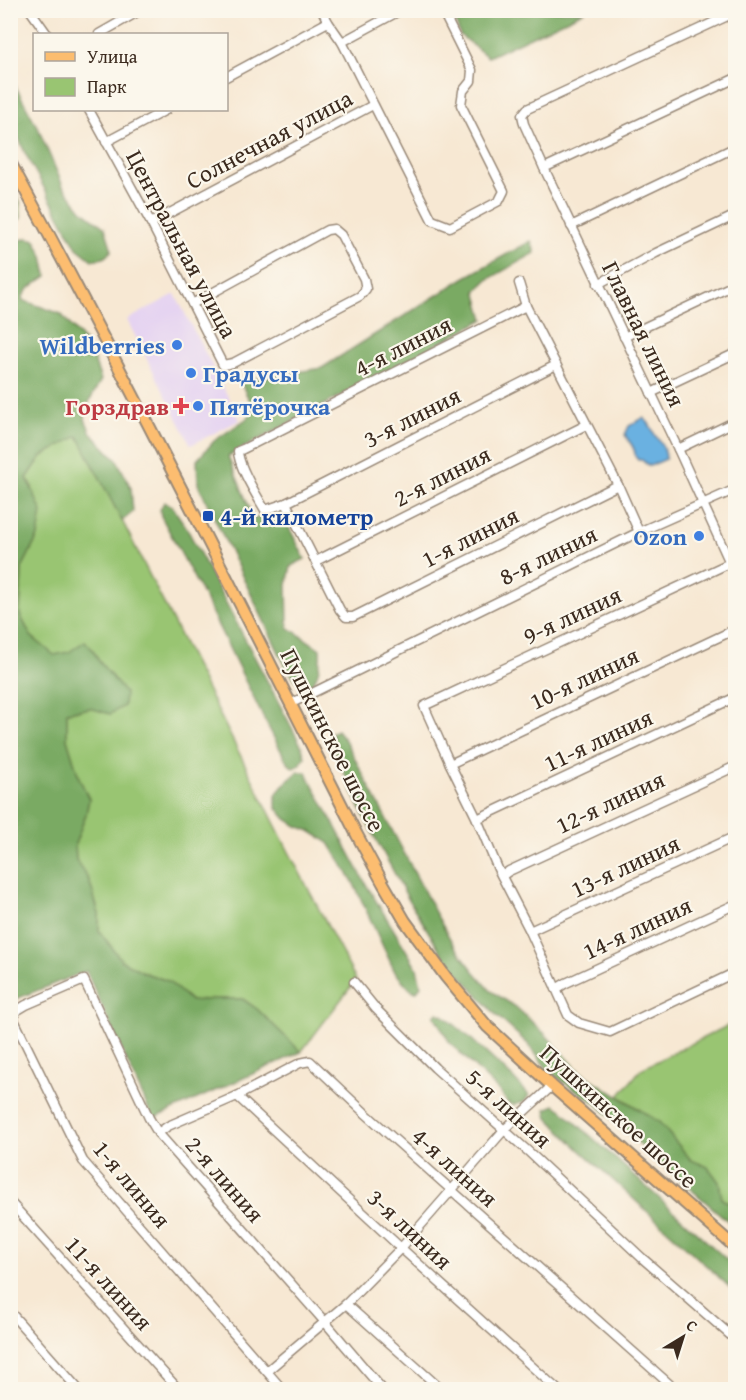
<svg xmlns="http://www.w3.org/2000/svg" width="746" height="1400" font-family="'Gentium Book Plus',serif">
  <rect width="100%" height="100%" fill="#fbf7ec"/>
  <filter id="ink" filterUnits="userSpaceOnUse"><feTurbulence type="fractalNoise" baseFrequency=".0167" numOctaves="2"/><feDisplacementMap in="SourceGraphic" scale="12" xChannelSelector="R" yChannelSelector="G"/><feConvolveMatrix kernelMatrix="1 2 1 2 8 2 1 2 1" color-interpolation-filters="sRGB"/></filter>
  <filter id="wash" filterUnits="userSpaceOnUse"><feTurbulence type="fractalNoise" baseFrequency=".008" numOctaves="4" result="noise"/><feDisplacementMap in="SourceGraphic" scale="24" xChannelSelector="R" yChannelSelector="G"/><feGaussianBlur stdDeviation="1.35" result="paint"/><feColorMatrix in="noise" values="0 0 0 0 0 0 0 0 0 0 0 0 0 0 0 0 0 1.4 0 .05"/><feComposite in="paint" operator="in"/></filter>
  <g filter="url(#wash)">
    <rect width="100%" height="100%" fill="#f7e8d3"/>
    <!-- built -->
    <polygon fill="#e5d3f1" points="175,294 240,420 191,445 127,320"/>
    <!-- green -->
    <g fill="#99c572" stroke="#6a7848" stroke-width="1.5">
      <polygon points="79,435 288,850 356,980 301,1052 257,1009 243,999 216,999 191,1001 167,981 145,973 122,961 99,931 99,914 89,880 76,860 75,844 86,814 89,799 79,778 67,739 67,712 91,708 110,714 99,661 93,650 69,652 54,656 31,636 20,615 22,568 38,536 32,486 27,478 42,456"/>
      <polygon points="735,1022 735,1207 722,1199 719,1182 708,1167 691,1160 659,1122 619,1096 641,1069"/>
    </g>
    <!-- forest -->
    <g fill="#7aaa64" stroke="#5a6a41" stroke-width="1.5">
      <polygon points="452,11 452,10 585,11 488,57 460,35"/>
      <polygon points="11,78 38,128 63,186 82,210 105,228 112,250 104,258 92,260 77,248 25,153 11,120"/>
      <polygon points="11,181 20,202 21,218 11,227"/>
      <path d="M 27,238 L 35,240 L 43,256 L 47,276 C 38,283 24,288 22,300 L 61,314 L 83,340 L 94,360 L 101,380 L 87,406 L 85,419 L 91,433 L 117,460 L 131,488 L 133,512 L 122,521 L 78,436 L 42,456 L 27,478 L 42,512 L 38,536 L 22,568 L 20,615 L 31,636 L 54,655 L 69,652 L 85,641 L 93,650 L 99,661 L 125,693 L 124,706 L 110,714 L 90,708 L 67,712 L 67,739 L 79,778 L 89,799 L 86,814 L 75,844 L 76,860 L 89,880 L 99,914 L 99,931 L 122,961 L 145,973 L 168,981 L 191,1001 L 216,999 L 242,999 L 257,1009 L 301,1052 L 153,1119 L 86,971 L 11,1001 L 10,243 Z"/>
      <path d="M 531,241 L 535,253 L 487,280 L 476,291 L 484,319 L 228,456 L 254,519 L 281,512 L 305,559 L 291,566 L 287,585 L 288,627 L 320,649 C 321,664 319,676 309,688 L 301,687 L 285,665 L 198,484 L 197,460 L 214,441 L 246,419 L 254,410 L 240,381 L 322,368 L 464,278 Z"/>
      <polygon points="164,502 172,506 186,527 302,747 305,757 299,765 293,768 287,762 264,719 203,595 161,516 160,510"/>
      <polygon points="337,730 345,740 435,912 453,944 473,970 491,991 516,1007 545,1034 580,1072 659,1122 691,1160 708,1167 719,1182 722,1199 735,1207 735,1227 658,1161 594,1102 551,1074 528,1044 496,1015 444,957 410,902 365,819 336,755 332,733"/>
      <polygon points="298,772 306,772 367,886 417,968 421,986 416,992 410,989 395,972 352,880 329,843 310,831 297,826 286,819 276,807 276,795 282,786"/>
      <polygon points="438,1013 444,1016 468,1036 513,1078 529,1095 524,1102 514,1105 508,1103 500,1092 450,1043 435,1017 435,1014"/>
      <polygon points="555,1105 562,1110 735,1267 735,1292 579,1149 548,1118 546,1109"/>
    </g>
    <!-- water -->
    <path fill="#6bb1e1" stroke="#536e80" stroke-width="1.5" d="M 643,418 C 651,423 651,428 655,435 C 660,442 666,449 666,459 L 650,466 L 646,464 L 642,460 L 638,460 L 635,456 C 636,448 629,442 625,435 L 629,426 Z"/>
  </g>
  <g filter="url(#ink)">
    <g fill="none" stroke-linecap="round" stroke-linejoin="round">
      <!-- minor casing -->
      <g stroke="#998978" stroke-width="11">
        <g id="minor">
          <polyline points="30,10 47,34"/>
          <polyline points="322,10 328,22 342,42 432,220 450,227 499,201 504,191 461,105 463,91 471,81 472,70 442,10"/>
          <polyline points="736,12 527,109 522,115 524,124 544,168 678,449 736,576"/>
          <polyline points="99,34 141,10"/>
          <polyline points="342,42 401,10"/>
          <polyline points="226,77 328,22"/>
          <polyline points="89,110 151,223 223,365 233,363 360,296 366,289 364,279 341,235 334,229 327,230 192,304"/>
          <polyline points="106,142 166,110"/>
          <polyline points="544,168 736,78"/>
          <polyline points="151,223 373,105"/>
          <polyline points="571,226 736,147"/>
          <polyline points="519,283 526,306 618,485 639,532"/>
          <polyline points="598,284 656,253 736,215"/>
          <path d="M 526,306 L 243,449 L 238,451 C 238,466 257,496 265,510 L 286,503 L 556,365"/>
          <polyline points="624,337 736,284"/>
          <polyline points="651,393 736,353"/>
          <polyline points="678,449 736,421"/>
          <polyline points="286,503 340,610 346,617 353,617 618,485"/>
          <polyline points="736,560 424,706 450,764 477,819 498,869 530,931 568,1015 579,1023 610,1032 736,972"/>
          <polyline points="316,561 586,425"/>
          <polyline points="290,704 639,532 736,489"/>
          <polyline points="450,764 736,629"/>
          <polyline points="477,819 736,697"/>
          <polyline points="502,876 509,871 736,766"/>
          <polyline points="530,931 736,836"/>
          <polyline points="354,982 376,1009 435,1068 530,1153 642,1258 736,1340"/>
          <polyline points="556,989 566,983 736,904"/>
          <polyline points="237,1096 401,1248 558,1390"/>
          <polyline points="158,1133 168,1126 237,1096 300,1063 310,1061 365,1113 676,1390"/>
          <polyline points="10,1202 179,1390"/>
          <polyline points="346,1304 442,1390"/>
          <polyline points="10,1312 79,1390"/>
          <polyline points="267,1371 346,1304 401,1248 504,1130 552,1086"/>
          <polyline points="283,1390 83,1161 13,1018 16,1011 26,1005 84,980 149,1118 158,1133 325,1322 383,1390"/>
        </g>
      </g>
      <!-- major casing -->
      <g stroke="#998978" stroke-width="14">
        <path id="major" d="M 10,162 C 130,384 243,610 357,835 L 383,883 L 405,921 L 446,977 L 487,1026 L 552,1086 L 736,1248"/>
      </g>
      <!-- minor -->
      <use href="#minor" stroke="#fff" stroke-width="8"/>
      <!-- major -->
      <use href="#major" stroke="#fcbd6f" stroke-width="10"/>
    </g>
  </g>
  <!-- markers -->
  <g fill="#3f7fe0" stroke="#fbf7ec" stroke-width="2">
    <circle cx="177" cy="345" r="6"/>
    <circle cx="191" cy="373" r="6"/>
    <circle cx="198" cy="406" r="6"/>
    <circle cx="699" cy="536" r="6"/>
  </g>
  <path fill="#e0444e" stroke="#fbf7ec" stroke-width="2" d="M178 397h6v6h6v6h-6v6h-6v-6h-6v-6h6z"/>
  <rect fill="#1a4fb4" stroke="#fbf7ec" stroke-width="2" x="202" y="510" width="12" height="12" rx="3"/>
  <g text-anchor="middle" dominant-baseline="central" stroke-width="4.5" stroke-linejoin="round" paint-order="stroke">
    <!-- street labels -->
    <g font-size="24" fill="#3b2a1e" stroke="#fbf7ec">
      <text transform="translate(269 139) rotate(-28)">Солнечная улица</text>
      <text transform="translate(182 244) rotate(62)">Центральная улица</text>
      <text transform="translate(644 334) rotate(64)">Главная линия</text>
      <text transform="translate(403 346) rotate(-27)">4-я линия</text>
      <text transform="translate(412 417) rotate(-27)">3-я линия</text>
      <text transform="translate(442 476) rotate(-27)">2-я линия</text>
      <text transform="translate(470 537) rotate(-27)">1-я линия</text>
      <text transform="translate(548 555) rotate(-26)">8-я линия</text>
      <text transform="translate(572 615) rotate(-25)">9-я линия</text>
      <text transform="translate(584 678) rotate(-25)">10-я линия</text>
      <text transform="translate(333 740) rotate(63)">Пушкинское шоссе</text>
      <text transform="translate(598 740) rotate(-25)">11-я линия</text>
      <text transform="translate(610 802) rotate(-25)">12-я линия</text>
      <text transform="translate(625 866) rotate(-25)">13-я линия</text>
      <text transform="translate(637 928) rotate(-25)">14-я линия</text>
      <text transform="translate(509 1108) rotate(42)">5-я линия</text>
      <text transform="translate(619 1116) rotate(42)">Пушкинское шоссе</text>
      <text transform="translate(455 1167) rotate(42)">4-я линия</text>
      <text transform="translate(225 1179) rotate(49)">2-я линия</text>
      <text transform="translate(132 1184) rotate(50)">1-я линия</text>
      <text transform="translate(410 1229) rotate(43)">3-я линия</text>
      <text transform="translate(109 1283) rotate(48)">11-я линия</text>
    </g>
    <!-- shop labels -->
    <g font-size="24" font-weight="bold" fill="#366cbe" stroke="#fbf7ec" text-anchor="end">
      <text x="165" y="345">Wildberries</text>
      <text x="203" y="373" text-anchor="start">Градусы</text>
      <text x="210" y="406" text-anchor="start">Пятёрочка</text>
      <text x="687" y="536">Ozon</text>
    </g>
    <!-- health labels -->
    <g font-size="24" font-weight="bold" fill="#be3a42" stroke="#fbf7ec" text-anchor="end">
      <text x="169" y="406">Горздрав</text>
    </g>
    <!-- transit labels -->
    <g font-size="24" font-weight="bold" fill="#164399" stroke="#fbf7ec" text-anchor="start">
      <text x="220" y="516">4-й километр</text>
    </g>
  </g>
  <!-- margin -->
  <rect width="746" height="1400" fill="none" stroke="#fbf7ec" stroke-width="36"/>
  <!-- legend -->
  <rect x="33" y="33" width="195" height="78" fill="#fbf7ec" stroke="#aea59a" stroke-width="1.5"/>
  <rect x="45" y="52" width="30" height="9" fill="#fcbd6f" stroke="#aea59a" stroke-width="1.5"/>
  <text x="87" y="63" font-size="18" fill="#3b2a1e">Улица</text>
  <rect x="45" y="78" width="30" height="18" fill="#99c572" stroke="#aea59a" stroke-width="1.5"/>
  <text x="87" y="93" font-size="18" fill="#3b2a1e">Парк</text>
  <!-- north arrow -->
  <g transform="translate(683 1337) rotate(38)" stroke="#fbf7ec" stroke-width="4.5" paint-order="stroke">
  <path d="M0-4.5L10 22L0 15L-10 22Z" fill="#3b2a1e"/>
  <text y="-9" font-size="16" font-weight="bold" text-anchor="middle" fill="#3b2a1e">С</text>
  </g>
</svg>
